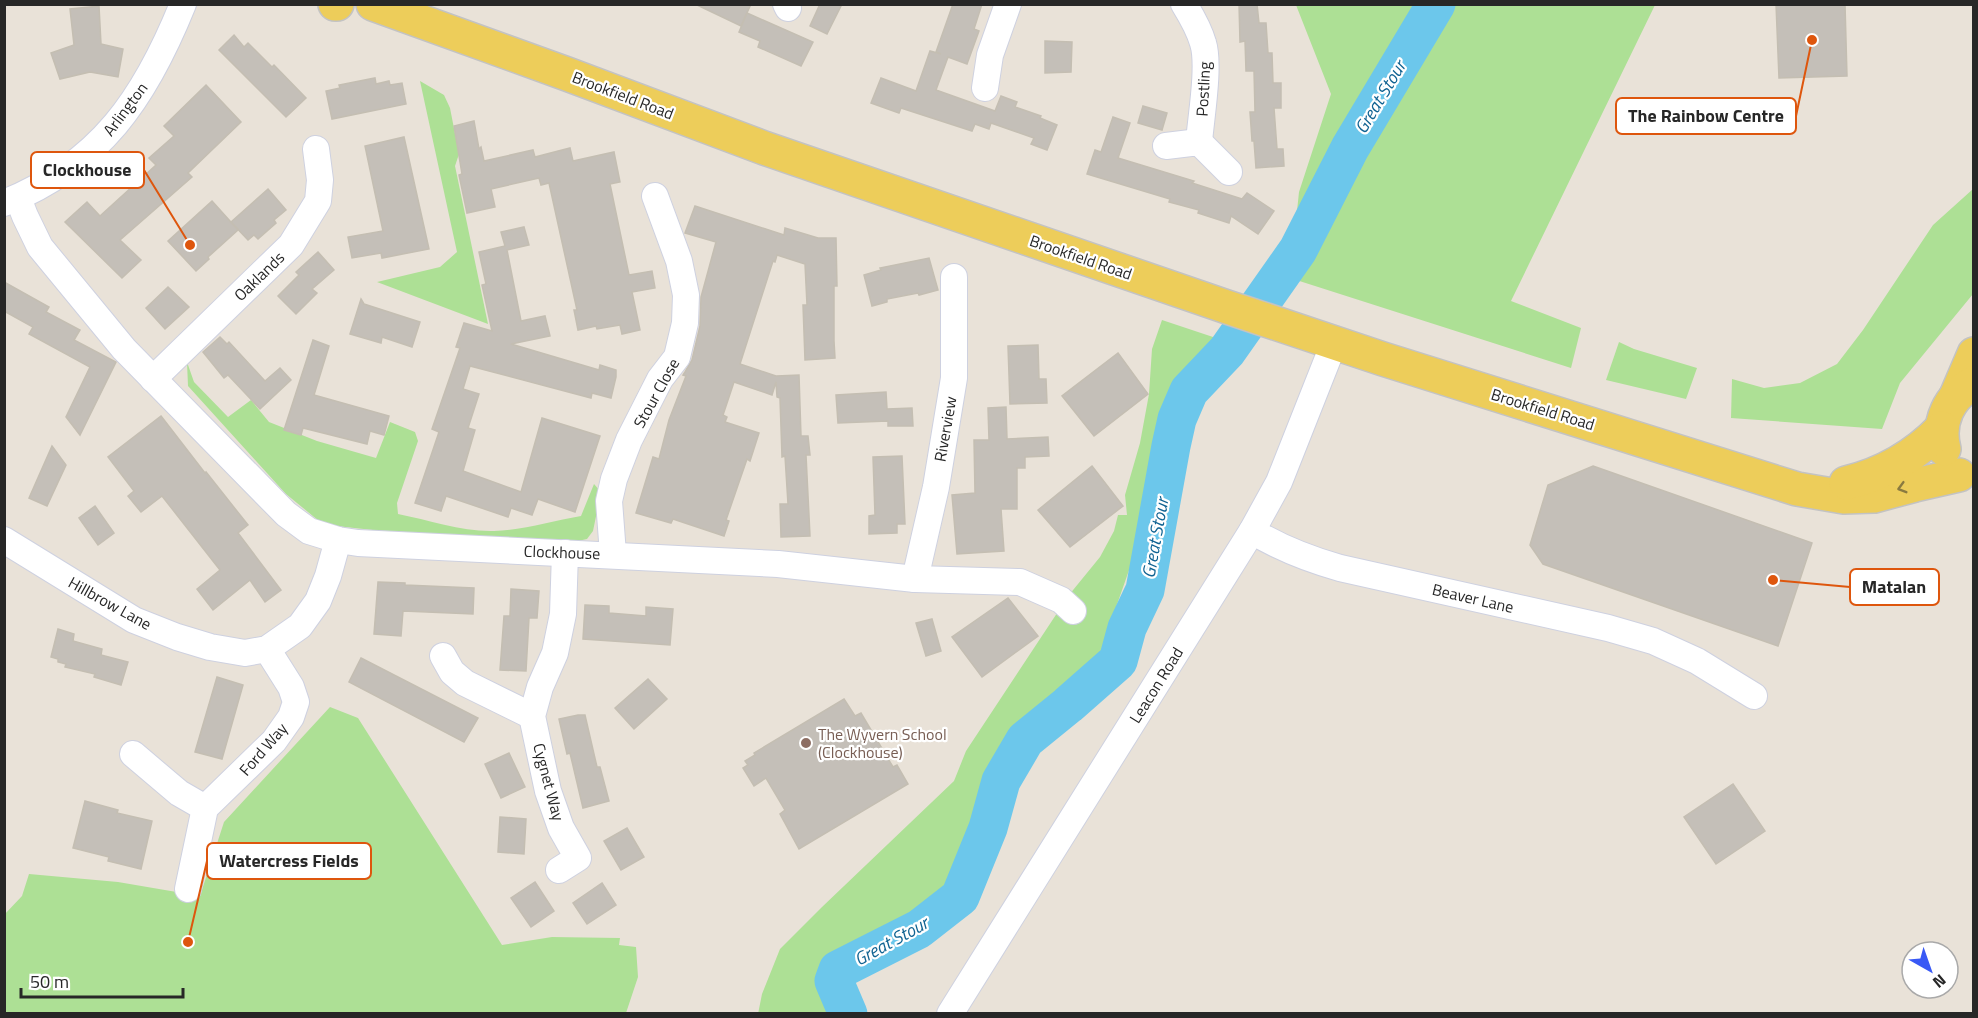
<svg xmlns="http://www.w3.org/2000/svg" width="1978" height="1018" font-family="'Titillium Web',sans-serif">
  <rect width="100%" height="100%" fill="#e9e2d8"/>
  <!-- green -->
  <g fill="#ade095">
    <polygon points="1296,5 1655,5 1511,301 1581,328 1571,368 1290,278 1299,192 1331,94"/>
    <polygon points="420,81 444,95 450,108 459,154 455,166 488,324 377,282 440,267 457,252"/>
    <polygon points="1973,189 1973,294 1900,383 1882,429 1731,418 1732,379 1764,388 1800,383 1837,364 1863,330 1933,225"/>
    <path d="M 1162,320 L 1216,338 C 1159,379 1165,447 1151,509 C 1148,522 1142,535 1137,548 C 1128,572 1120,597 1111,621 L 1113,639 L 1111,651 L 1100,662 L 1053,696 L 1008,742 L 987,781 L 976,840 L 972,850 L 961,874 L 944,899 L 925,915 L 896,931 L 845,950 L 826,966 L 820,983 L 823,1003 L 829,1013 L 758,1014 L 762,994 L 780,949 L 822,907 L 954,781 L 966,751 L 1069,595 L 1100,557 L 1114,531 L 1118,515 L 1127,515 L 1125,495 L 1140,443 L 1149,394 L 1152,349 Z"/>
    <polygon points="1619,342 1634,349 1697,368 1686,399 1606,380"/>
    <path d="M 187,362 L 194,382 L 228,417 L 251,400 L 269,422 L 317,441 L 376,458 L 390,422 L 415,432 L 418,441 L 397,503 L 398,514 C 429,520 463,532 494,531 C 524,530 552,521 581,516 L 594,484 L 601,492 L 593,531 L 587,539 L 573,542 L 373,530 L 336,526 L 319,521 L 286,494 L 188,386 Z"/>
    <polygon points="330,707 358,718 502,945 552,937 620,938 619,945 636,947 638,977 626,1013 5,1013 4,915 22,896 29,874 118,882 200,896 224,822"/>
  </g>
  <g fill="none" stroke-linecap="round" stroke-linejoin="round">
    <!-- river -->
    <polyline stroke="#6cc7eb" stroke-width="39" points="848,1014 834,981 838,970 919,929 960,897 988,828 1001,781 1025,740 1068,705 1118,661 1127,628 1145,590 1171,446 1177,419 1189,391 1227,351 1298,250 1350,148 1436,4"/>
  </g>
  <!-- building -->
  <g fill="#c4bfb8" stroke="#c4beb2" stroke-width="1.5">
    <polygon points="695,4 751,4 741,26"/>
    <polygon points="820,4 842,4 827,34 810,26"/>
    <polygon points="953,4 982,4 974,29 979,31 967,64 948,57 936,90 995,111 1001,96 1017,102 1015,107 1041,116 1040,118 1057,125 1047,150 1031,144 1034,138 991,123 989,129 975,124 972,131 901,108 899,113 871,103 881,78 916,91 930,51 941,54 936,52"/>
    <polygon points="1239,4 1257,4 1259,23 1266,23 1268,53 1272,53 1273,83 1281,83 1281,108 1274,108 1277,149 1283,149 1284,166 1256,168 1254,141 1252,141 1250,112 1255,112 1254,71 1246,71 1245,41 1240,42"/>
    <polygon points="1776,4 1845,4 1847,76 1779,78"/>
    <polygon points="99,6 101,44 123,49 118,77 90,72 60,79 51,53 74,45 70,9"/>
    <polygon points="747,13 813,42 801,66 758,47 760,41 739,32"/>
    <polygon points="234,35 244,47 248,43 272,67 274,65 306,98 286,117 219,50"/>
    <polygon points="1045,41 1072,42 1071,72 1045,73"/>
    <polygon points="375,78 376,84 389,81 390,85 402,83 406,104 332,119 326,91 340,88 339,85"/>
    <polygon points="206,85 241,122 188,173 192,177 120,240 141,260 122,278 65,222 87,202 100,216 156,165 149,158 174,136 164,126"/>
    <polygon points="1143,106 1167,113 1162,130 1138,123"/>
    <polygon points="1113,117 1130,123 1118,158 1194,181 1192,183 1242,199 1247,193 1274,211 1258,234 1231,216 1229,223 1198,213 1199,210 1169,202 1170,199 1087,174 1095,150 1101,152"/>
    <polygon points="474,121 479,149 481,147 484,161 533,150 535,157 570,148 573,161 614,152 620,182 610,184 629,275 652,271 655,288 632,292 640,330 622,334 620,325 597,329 596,326 578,330 574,310 577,310 549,183 541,185 539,178 491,189 495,207 467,213 459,175 462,174 454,126"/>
    <polygon points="404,137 429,249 382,258 381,253 352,258 348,237 383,231 365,146"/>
    <polygon points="268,189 286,210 274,220 276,223 258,239 254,235 248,240 231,222"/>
    <polygon points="212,201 238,230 208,257 209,259 196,271 168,241"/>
    <polygon points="695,206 784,235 785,228 818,238 836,238 837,286 834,286 834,341 835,358 805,360 803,305 807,305 805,264 777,255 775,262 773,261 740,364 776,376 799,375 801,436 808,436 810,455 806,455 810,536 781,537 780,504 788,504 785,456 782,457 780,398 777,397 776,382 772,395 734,382 723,415 727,417 725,422 759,433 750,461 747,459 726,520 729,521 724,536 673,519 671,523 636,513 653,457 659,459 669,420 686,376 683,375 685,372 692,360 700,326 701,297 716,242 685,233"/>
    <polygon points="524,227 529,245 507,250 521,321 545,316 550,336 511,344 599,370 600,365 616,370 616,377 611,398 592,393 591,398 470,366 463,389 479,394 468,428 475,430 463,471 521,492 542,418 600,436 575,512 538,499 532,515 511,508 508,517 446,496 441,511 415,503 439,432 432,429 460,348 456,347 464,323 492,331 482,285 486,284 479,252 505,246 501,232"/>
    <polygon points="318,252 334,270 312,289 317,293 296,314 278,296 299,275 296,272"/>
    <polygon points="929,258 938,290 919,295 918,293 887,299 887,302 872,306 864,275 881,270 880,268"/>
    <polygon points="4,282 49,307 46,312 80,330 74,340 116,362 80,435 66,417 90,367 33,336 29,334 33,327 4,311"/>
    <polygon points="168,287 189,307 165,329 146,308"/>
    <polygon points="361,299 364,304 420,322 412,347 382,337 381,343 350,334"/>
    <polygon points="220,337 227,344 229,342 265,381 280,368 291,380 260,409 228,375 224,378 203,352"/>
    <polygon points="313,340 329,346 314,395 389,416 384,435 370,431 367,444 303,428 301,435 284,430"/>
    <polygon points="1038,345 1039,379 1046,379 1047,403 1010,404 1008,346"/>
    <polygon points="1118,353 1148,394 1094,436 1062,396"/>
    <polygon points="886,392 887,409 912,408 913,426 888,426 888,421 838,423 836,395"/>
    <polygon points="1006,407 1007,439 1048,437 1049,456 1025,457 1025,468 1017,468 1017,509 1001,509 1004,551 957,554 952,495 975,493 974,440 989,440 988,408"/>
    <polygon points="161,416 205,473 206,472 248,525 238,533 281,590 265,602 250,580 213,610 197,589 220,570 162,496 141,512 128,496 134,491 108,457"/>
    <polygon points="52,446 66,465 47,506 29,498"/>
    <polygon points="902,456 905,524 897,524 897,533 869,534 869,516 875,515 873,457"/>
    <polygon points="1092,466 1123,506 1070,547 1038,510"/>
    <polygon points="1593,466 1812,543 1778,646 1543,564 1530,545 1548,485"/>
    <polygon points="95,506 114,533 98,545 79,518"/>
    <polygon points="378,582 405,583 405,585 474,588 473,614 403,611 401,636 374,634"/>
    <polygon points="511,589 539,591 537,618 529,618 526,671 500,670 504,616 510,616"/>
    <polygon points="1008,598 1038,636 982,677 952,637"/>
    <polygon points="585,605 609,606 609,613 646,616 646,607 673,609 670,645 583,639"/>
    <polygon points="932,619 941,651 926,656 916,623"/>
    <polygon points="58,629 74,634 73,641 102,649 101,655 128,662 121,685 94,677 95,674 65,667 66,664 58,662 58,659 51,657"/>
    <polygon points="361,658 478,718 464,742 349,682"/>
    <polygon points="217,677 243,685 222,759 195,752"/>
    <polygon points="648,679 667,699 634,729 615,708"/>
    <polygon points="844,699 855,716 861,713 893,767 897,765 908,784 799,849 780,814 785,810 766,778 754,786 743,768 748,765 745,761 755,755 754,753"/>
    <polygon points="578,715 585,715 597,767 600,767 609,801 583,808 570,753 567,754 559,719"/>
    <polygon points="509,753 525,787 501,798 485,764"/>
    <polygon points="1733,784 1765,831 1716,864 1684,817"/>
    <polygon points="85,801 118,810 117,813 152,821 141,869 108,861 109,857 73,848"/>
    <polygon points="500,817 526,819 524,854 498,852"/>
    <polygon points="627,828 644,857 621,870 604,841"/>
    <polygon points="535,882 554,911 531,927 511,898"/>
    <polygon points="602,883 616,905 587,924 573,903"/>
  </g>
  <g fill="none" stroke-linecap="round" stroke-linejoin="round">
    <!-- minor casing -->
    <g stroke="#ced1e0" stroke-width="28">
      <g id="minor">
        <polyline points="786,4 788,8"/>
        <path d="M 1184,4 C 1192,17 1199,29 1203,43 C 1210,65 1201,117 1199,142"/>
        <polyline points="985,88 990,55 1008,4"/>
        <polyline points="1166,146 1199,142 1229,172"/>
        <polyline points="18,198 25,216 40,247 124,349 286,514 309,531 338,540 358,543 778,564 915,579 1020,582 1061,600 1073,611"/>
        <path d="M 4,203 C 101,164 145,98 183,4"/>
        <polyline points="153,379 291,245 318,201 320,180 316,149"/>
        <path d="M 1252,531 C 1280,548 1308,559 1340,568 L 1608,628 L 1653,641 L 1697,661 L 1754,696"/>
        <polyline points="4,540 134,620 177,637 210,647 245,653 267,649 300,626 318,601 328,576 338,540"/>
        <polyline points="613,554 609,501 614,479 629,440 660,379 677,357 685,323 686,295 679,261 655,196"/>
        <polyline points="915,579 936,487 954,378 954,277"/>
        <polyline points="443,656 452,672 465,683 532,716"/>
        <polyline points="133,754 179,793 205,808"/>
        <polyline points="559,870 578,858 561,828 548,791 532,716 540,687 555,653 563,614 565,553"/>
        <polyline points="188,889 205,808 274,741 291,717 296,702 291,687 267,649"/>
        <polyline points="950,1014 1252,531 1279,482 1334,343"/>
      </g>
    </g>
    <!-- major casing -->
    <g stroke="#c3c3c3" stroke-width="36">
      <g id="major">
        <polyline points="335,4 337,4"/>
        <polyline points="373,4 567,74 764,148 1227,307 1383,359 1797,489 1844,497 1874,496 1915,485 1959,475"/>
        <polyline points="1956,396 1974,354"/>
        <path d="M 1944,449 C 1937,422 1949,396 1974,383"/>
        <path d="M 1846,483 C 1884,474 1915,456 1942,428"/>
      </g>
    </g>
    <!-- minor -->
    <use href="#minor" stroke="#fff" stroke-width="26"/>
    <!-- major -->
    <use href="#major" stroke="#edcd5a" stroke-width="33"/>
  </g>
  <!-- one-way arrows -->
  <defs><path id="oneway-chevron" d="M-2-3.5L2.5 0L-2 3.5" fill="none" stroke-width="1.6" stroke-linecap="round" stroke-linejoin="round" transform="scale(1.5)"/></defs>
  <use stroke="#8a7a40" href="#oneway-chevron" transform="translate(1902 488) rotate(164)"/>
  <!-- markers -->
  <circle fill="#8d6e63" stroke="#fff" stroke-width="2" cx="806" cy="743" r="6"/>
  <g text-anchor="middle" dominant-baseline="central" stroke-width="4.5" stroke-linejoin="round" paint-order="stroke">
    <!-- street labels -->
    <g font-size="16" fill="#272727" stroke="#fff">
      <text transform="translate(1203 89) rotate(-87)">Postling</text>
      <text transform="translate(623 95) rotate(21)">Brookfield Road</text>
      <text transform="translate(125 109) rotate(-53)">Arlington</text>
      <text transform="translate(1081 257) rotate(19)">Brookfield Road</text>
      <text transform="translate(259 276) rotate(-44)">Oaklands</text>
      <text transform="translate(656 393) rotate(-61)">Stour Close</text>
      <text transform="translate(1543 409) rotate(17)">Brookfield Road</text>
      <text transform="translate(945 429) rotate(-80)">Riverview</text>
      <text transform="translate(562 552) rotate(2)">Clockhouse</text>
      <text transform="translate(1473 598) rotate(13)">Beaver Lane</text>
      <text transform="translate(110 603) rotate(29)">Hillbrow Lane</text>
      <text transform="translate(1156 685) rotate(-58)">Leacon Road</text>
      <text transform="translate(263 749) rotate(-49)">Ford Way</text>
      <text transform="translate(549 782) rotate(75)">Cygnet Way</text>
    </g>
    <!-- education labels -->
    <g font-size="16" fill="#785e54" stroke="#fff" text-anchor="start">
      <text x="818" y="734">The Wyvern School<tspan x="818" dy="18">(Clockhouse)</tspan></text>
    </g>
    <!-- water labels -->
    <g font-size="18" font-style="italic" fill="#106392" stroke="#fff">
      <text transform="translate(1380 97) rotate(-59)">Great Stour</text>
      <text transform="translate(1155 538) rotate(-80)">Great Stour</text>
      <text transform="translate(891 941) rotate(-29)">Great Stour</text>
    </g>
  </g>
  <!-- callouts -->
  <path fill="none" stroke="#de560d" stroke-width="2" d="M1812 40L1796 116M190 245L144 170M1773 580L1850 587M188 942L207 861"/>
  <g fill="#de560d" stroke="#fff" stroke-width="2">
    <circle cx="1812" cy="40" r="6"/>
    <circle cx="190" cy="245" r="6"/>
    <circle cx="1773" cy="580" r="6"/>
    <circle cx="188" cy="942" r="6"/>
  </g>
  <g fill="#fff" stroke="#de560d" stroke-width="2">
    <rect x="1616" y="98" width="180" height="36" rx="6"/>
    <rect x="31" y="152" width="113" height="36" rx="6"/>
    <rect x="1850" y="569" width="89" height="36" rx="6"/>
    <rect x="207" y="843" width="164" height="36" rx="6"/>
  </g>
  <g font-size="18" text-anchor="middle" font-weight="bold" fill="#272727">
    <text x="1706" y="122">The Rainbow Centre</text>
    <text x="87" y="176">Clockhouse</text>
    <text x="1894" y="593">Matalan</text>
    <text x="289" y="867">Watercress Fields</text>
  </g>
  <!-- border -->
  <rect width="1978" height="1018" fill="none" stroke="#272727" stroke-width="12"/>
  <!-- north arrow -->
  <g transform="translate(1930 970) rotate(140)"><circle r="28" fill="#ffffff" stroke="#a9a9a9" stroke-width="1.5"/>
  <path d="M0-4.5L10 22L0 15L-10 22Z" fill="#3959f5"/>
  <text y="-9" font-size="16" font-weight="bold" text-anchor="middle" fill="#272727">N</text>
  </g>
  <!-- scale -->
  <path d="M21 988v9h162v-9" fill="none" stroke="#272727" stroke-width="3"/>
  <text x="30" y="988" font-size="18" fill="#272727" stroke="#ffffff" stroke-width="4.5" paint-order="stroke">50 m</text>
</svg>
